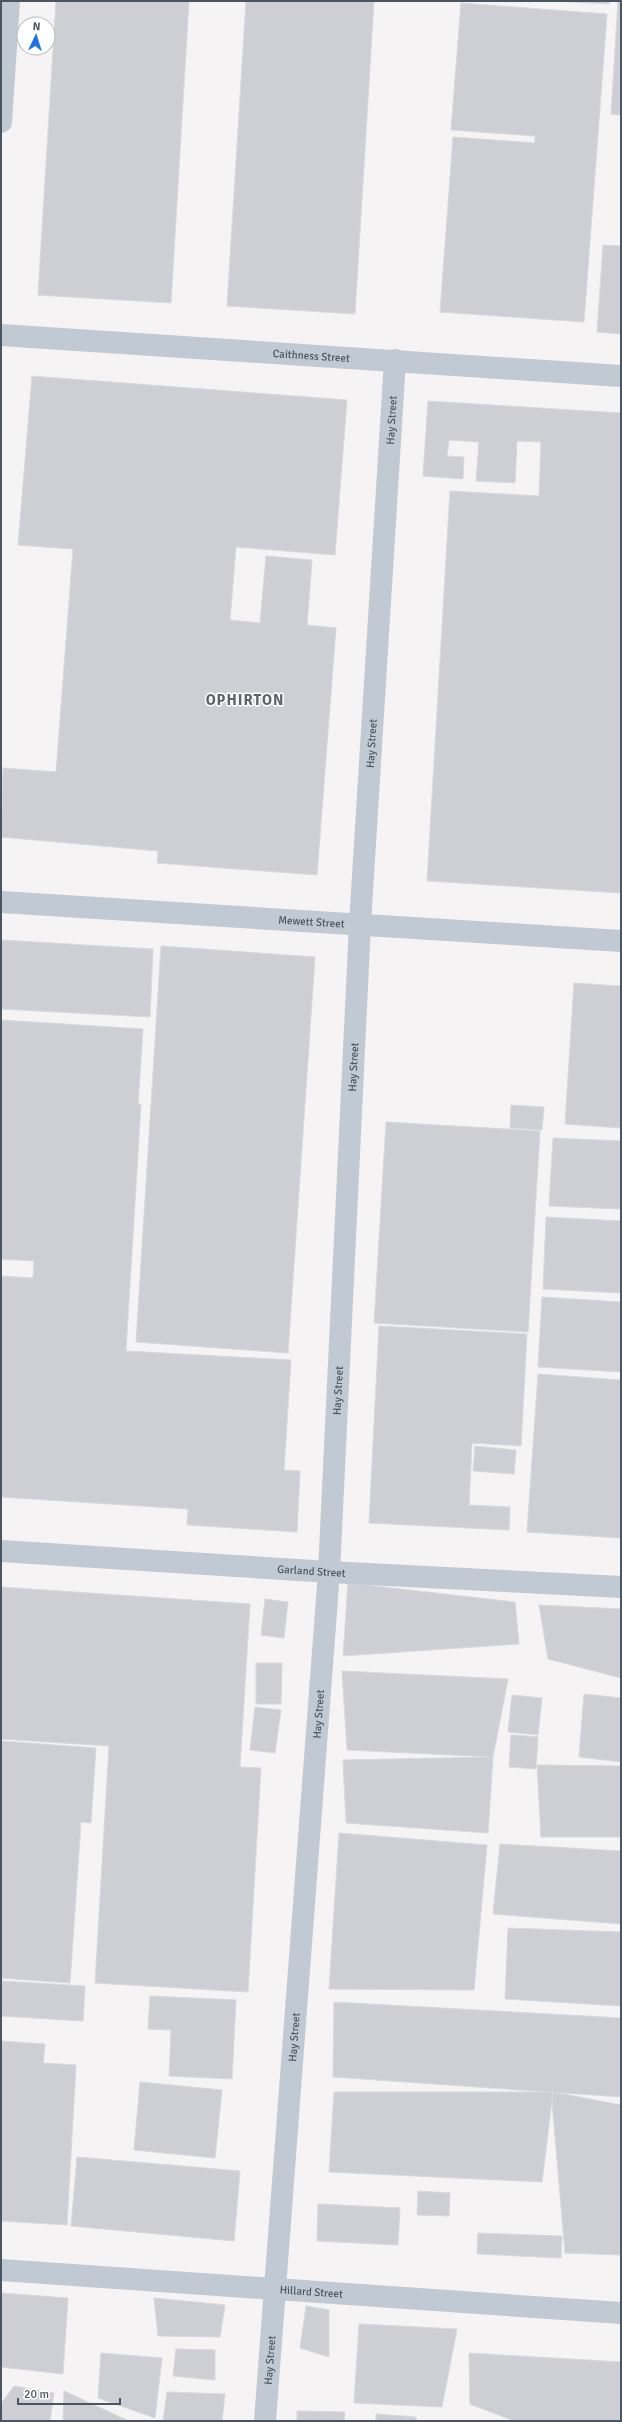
<svg xmlns="http://www.w3.org/2000/svg" width="622" height="2422" font-family="Signika,sans-serif">
  <rect width="100%" height="100%" fill="#f5f3f3"/>
  <!-- building -->
  <g fill="#cdcfd5" stroke="#d7d9de">
    <polygon points="56,1 189,1 171,303 38,295"/>
    <polygon points="246,1 374,1 355,314 227,306"/>
    <polygon points="556,1 610,1 609,4"/>
    <polygon points="618,1 621,1 621,115 611,114"/>
    <polygon points="461,3 607,14 584,322 440,312 453,137 535,143 535,136 451,130"/>
    <polygon points="603,245 621,246 621,334 597,332"/>
    <polygon points="32,376 347,400 335,555 236,547 230,620 260,623 266,556 312,560 307,625 336,628 317,875 157,863 158,851 1,837 3,768 56,772 73,549 18,545"/>
    <polygon points="428,401 621,413 621,893 427,881 450,491 539,496 541,442 517,441 515,483 476,481 479,442 449,440 447,456 464,457 463,479 423,476"/>
    <polygon points="1,940 153,949 150,1017 1,1009"/>
    <polygon points="161,946 315,957 288,1353 136,1342"/>
    <polygon points="574,983 621,986 621,1128 565,1124"/>
    <polygon points="1,1020 143,1029 138,1104 141,1104 126,1351 291,1360 284,1470 300,1471 297,1532 187,1525 188,1509 1,1497 1,1276 33,1278 34,1261 1,1259"/>
    <polygon points="511,1105 544,1107 542,1130 510,1128"/>
    <polygon points="386,1122 540,1131 528,1332 374,1323"/>
    <polygon points="553,1138 621,1141 621,1209 549,1206"/>
    <polygon points="546,1217 621,1221 621,1293 543,1289"/>
    <polygon points="542,1297 621,1302 621,1372 538,1367"/>
    <polygon points="379,1326 527,1334 521,1446 472,1443 469,1505 510,1507 509,1530 369,1523"/>
    <polygon points="538,1374 621,1380 621,1538 527,1532"/>
    <polygon points="475,1446 516,1450 514,1474 473,1471"/>
    <polygon points="348,1583 515,1602 519,1644 343,1656"/>
    <polygon points="1,1587 250,1604 240,1767 261,1768 248,1992 95,1983 109,1746 1,1739"/>
    <polygon points="265,1599 288,1602 284,1638 261,1635"/>
    <polygon points="539,1605 621,1609 621,1678 548,1659"/>
    <polygon points="256,1663 282,1663 281,1704 256,1704"/>
    <polygon points="342,1671 508,1679 493,1757 347,1750"/>
    <polygon points="584,1694 621,1698 621,1762 579,1757"/>
    <polygon points="512,1695 542,1698 538,1735 508,1732"/>
    <polygon points="255,1707 281,1710 275,1753 250,1750"/>
    <polygon points="511,1735 538,1737 536,1769 509,1767"/>
    <polygon points="1,1741 96,1748 91,1823 81,1822 70,1983 1,1978"/>
    <polygon points="493,1757 488,1833 346,1823 343,1760"/>
    <polygon points="537,1765 621,1766 621,1837 541,1837"/>
    <polygon points="339,1833 487,1845 474,1990 329,1989"/>
    <polygon points="500,1844 621,1851 621,1924 493,1914"/>
    <polygon points="508,1928 621,1932 621,2006 505,1999"/>
    <polygon points="1,1981 85,1986 83,2021 1,2016"/>
    <polygon points="150,1996 236,2000 232,2079 169,2076 171,2030 148,2029"/>
    <polygon points="334,2002 621,2018 621,2097 333,2077"/>
    <polygon points="1,2041 45,2044 43,2063 76,2065 67,2225 1,2221"/>
    <polygon points="140,2082 222,2090 215,2158 134,2150"/>
    <polygon points="334,2092 553,2092 542,2182 329,2172"/>
    <polygon points="553,2092 621,2105 621,2255 565,2253 552,2102"/>
    <polygon points="77,2157 240,2171 234,2241 71,2226"/>
    <polygon points="418,2191 450,2193 449,2216 417,2215"/>
    <polygon points="318,2204 400,2208 398,2245 317,2241"/>
    <polygon points="478,2233 562,2236 561,2258 477,2254"/>
    <polygon points="1,2293 68,2298 63,2374 1,2367"/>
    <polygon points="154,2298 225,2305 220,2337 158,2336"/>
    <polygon points="306,2306 329,2310 329,2357 300,2348"/>
    <polygon points="359,2324 457,2329 442,2407 354,2403"/>
    <polygon points="176,2349 215,2350 215,2380 173,2376"/>
    <polygon points="101,2353 162,2358 155,2418 98,2398"/>
    <polygon points="469,2353 621,2362 621,2421 514,2421 470,2404"/>
    <polygon points="14,2386 54,2393 50,2421 1,2421 1,2404"/>
    <polygon points="64,2391 129,2421 63,2421"/>
    <polygon points="167,2392 225,2394 222,2421 163,2421"/>
    <polygon points="297,2411 345,2412 344,2421 297,2421"/>
    <polygon points="376,2414 416,2417 416,2421 376,2421"/>
  </g>
  <g fill="none" stroke-linecap="round" stroke-linejoin="round">
    <!-- minor -->
    <g stroke="#c1cad2" stroke-width="22">
      <polyline points="1,122 9,1"/>
      <path id="s1" d="M 1,335 L 621,376"/>
      <path id="s2" d="M 1,902 L 621,941"/>
      <path id="s3" d="M 1,1551 L 329,1572 L 621,1587"/>
      <path id="s4" d="M 1,2270 L 621,2313"/>
      <path id="s5" d="M 265,2421 L 329,1572 L 360,924 L 395,360"/>
    </g>
  </g>
  <g text-anchor="middle" dominant-baseline="central" stroke-width="3" stroke-linejoin="round" paint-order="stroke">
    <!-- street labels -->
    <g font-size="11" fill="#4a5661" stroke="#fff">
      <text stroke="none"><textPath href="#s1" startOffset="311">Caithness Street</textPath></text>
      <text stroke="none"><textPath href="#s5" startOffset="2005">Hay Street</textPath></text>
      <text stroke="none"><textPath href="#s5" startOffset="1681">Hay Street</textPath></text>
      <text stroke="none"><textPath href="#s2" startOffset="311">Mewett Street</textPath></text>
      <text stroke="none"><textPath href="#s5" startOffset="1357">Hay Street</textPath></text>
      <text stroke="none"><textPath href="#s5" startOffset="1033">Hay Street</textPath></text>
      <text stroke="none"><textPath href="#s3" startOffset="311">Garland Street</textPath></text>
      <text stroke="none"><textPath href="#s5" startOffset="709">Hay Street</textPath></text>
      <text stroke="none"><textPath href="#s5" startOffset="385">Hay Street</textPath></text>
      <text stroke="none"><textPath href="#s4" startOffset="311">Hillard Street</textPath></text>
      <text stroke="none"><textPath href="#s5" startOffset="61">Hay Street</textPath></text>
    </g>
    <!-- district labels -->
    <g font-size="15" font-weight="bold" letter-spacing="1" fill="#5f6368" stroke="#fff">
      <text x="245" y="700">OPHIRTON</text>
    </g>
  </g>
  <!-- border -->
  <rect width="622" height="2422" fill="none" stroke="#4a5661" stroke-width="4"/>
  <!-- north arrow -->
  <g transform="translate(36 36) rotate(4)"><circle r="19" fill="#ffffff" stroke="#b7bbc0"/>
  <path d="M0-3L7 15L0 10L-7 15Z" fill="#1a73e8"/>
  <text y="-6" font-size="11" font-weight="bold" text-anchor="middle" fill="#4a5661">N</text>
  </g>
  <!-- scale -->
  <path d="M18 2398v6h102v-6" fill="none" stroke="#4a5661" stroke-width="2"/>
  <text x="24" y="2398" font-size="12" fill="#4a5661" stroke="#ffffff" stroke-width="3" paint-order="stroke">20 m</text>
</svg>
